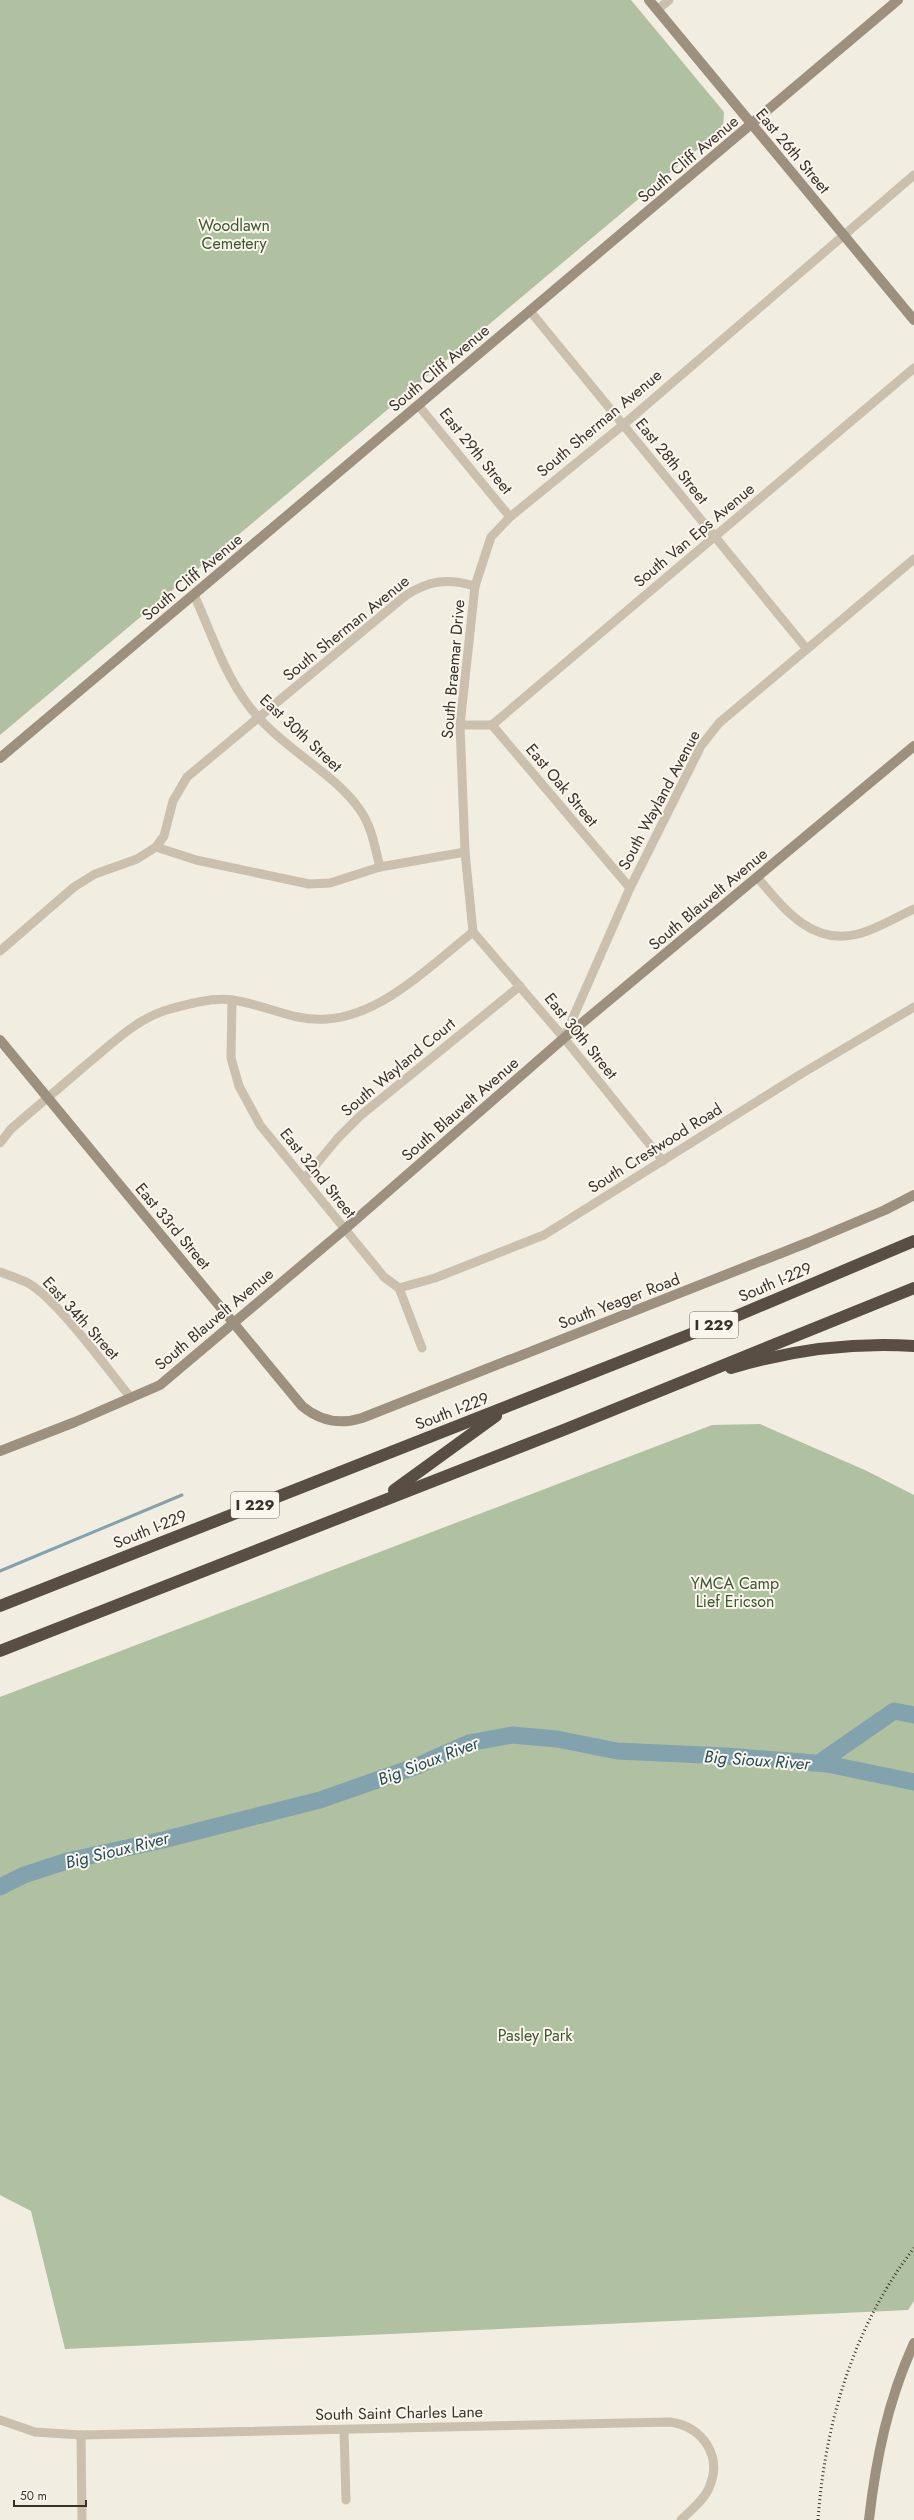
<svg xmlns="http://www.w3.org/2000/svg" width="914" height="2520" font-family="Jost,sans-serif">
  <rect width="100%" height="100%" fill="#f2ede1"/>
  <!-- green -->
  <g fill="#b0c1a1">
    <polygon points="0,0 631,0 724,112 723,128 0,735"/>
    <polygon points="760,1424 867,1471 914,1495 914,2301 908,2310 65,2349 31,2211 0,2195 0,1697 712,1425"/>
  </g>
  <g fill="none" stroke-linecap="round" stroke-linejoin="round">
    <!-- stream -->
    <polyline stroke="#82a3ad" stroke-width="3" points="0,1571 182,1495"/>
    <!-- river -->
    <g stroke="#82a3ad" stroke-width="17">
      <polyline points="819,1763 894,1711 914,1715"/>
      <polyline points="0,1887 24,1875 67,1861 163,1840 320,1800 417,1766 469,1743 512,1735 557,1739 617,1751 726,1756 827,1764 914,1782"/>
    </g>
    <!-- street -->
    <g stroke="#cac0ad" stroke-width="9">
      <polyline points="657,10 669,0"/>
      <polyline points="530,311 806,648"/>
      <polyline points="418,405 510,517"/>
      <path d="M 194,595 C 214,638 226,682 259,718 C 288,751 335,774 360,810 C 372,827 375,848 380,867"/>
      <polyline points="460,725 492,725 630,888"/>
      <polyline points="492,725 914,368"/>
      <polyline points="156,847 196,860 309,884 330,883 380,867 465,852"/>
      <path d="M 758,878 C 784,909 812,946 858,934 C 877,929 896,917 914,909"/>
      <polyline points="473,932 465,852 460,725 475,586 491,537 510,517 623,425 914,175"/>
      <polyline points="473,932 564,1038 663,1161"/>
      <path d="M 0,951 L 74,887 L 95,874 L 137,859 L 156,847 L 164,836 L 173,801 L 187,777 L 405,596 C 429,580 448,578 475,586"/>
      <polyline points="232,1000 231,1058 239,1086 260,1125 384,1277 399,1288 422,1348"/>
      <polyline points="564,1038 630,888 701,746 719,723 914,559"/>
      <path d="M 0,1143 L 11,1129 C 36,1107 62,1086 87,1064 C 113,1043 137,1018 170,1009 C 188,1004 213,997 232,1000 C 264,1004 294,1022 327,1019 C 383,1015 431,965 473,932"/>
      <polyline points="304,1179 338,1138 360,1116 520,986"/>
      <path d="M 0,1272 C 8,1275 18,1278 26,1282 C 55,1296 108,1370 131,1398"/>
      <polyline points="399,1288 435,1278 544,1235 801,1074 914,1007"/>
      <path d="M 0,2420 L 35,2432 L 81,2435 L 670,2422 C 703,2427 723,2456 709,2488 C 704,2500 690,2511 681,2520"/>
      <polyline points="344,2430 346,2500"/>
      <polyline points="81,2435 82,2520"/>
    </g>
    <!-- secondary -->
    <g stroke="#9d907f" stroke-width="10">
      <polyline points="649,0 914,320"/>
      <polyline points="0,758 898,0"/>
      <path d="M 0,1040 L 302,1406 C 320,1421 340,1425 362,1418 L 809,1242 L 885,1210 L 914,1195"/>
      <polyline points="0,1451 75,1422 160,1385 345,1229 564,1038 914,746"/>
      <path d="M 869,2520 C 876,2458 888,2400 914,2343"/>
    </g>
    <!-- highway -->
    <g stroke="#594e43" stroke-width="12">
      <path d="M 731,1368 C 791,1350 852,1342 914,1346"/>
      <polyline points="394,1490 496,1416"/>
      <polyline points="0,1606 734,1317 914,1241"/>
      <polyline points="0,1651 566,1429 914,1288"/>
    </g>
    <!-- rail -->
    <path stroke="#39322b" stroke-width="3" stroke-dasharray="1 3" stroke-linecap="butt" d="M 818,2520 C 825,2422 854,2326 914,2248"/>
  </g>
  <g text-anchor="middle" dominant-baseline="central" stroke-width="4" stroke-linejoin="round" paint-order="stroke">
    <!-- shield labels -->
    <g fill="#faf6ed" stroke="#736d65" stroke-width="1">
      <rect x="690" y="1312" width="48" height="26" rx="3"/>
      <rect x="231" y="1492" width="48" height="26" rx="3"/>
    </g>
    <g font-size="15" font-weight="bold" fill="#39322b">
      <text x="714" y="1325">I 229</text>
      <text x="255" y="1505">I 229</text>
    </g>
    <!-- street labels -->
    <g font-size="16" fill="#39322b" stroke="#faf6ed">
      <text transform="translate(793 151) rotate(50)">East 26th Street</text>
      <text transform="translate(688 159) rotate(-40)">South Cliff Avenue</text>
      <text transform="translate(439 368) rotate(-40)">South Cliff Avenue</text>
      <text transform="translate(599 423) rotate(-40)">South Sherman Avenue</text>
      <text transform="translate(476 451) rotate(51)">East 29th Street</text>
      <text transform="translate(672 461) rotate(51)">East 28th Street</text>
      <text transform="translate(694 535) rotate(-40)">South Van Eps Avenue</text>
      <text transform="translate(192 577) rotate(-40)">South Cliff Avenue</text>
      <text transform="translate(346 628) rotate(-39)">South Sherman Avenue</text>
      <text transform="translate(453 669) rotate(-85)">South Braemar Drive</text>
      <text transform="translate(301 733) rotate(43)">East 30th Street</text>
      <text transform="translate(562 785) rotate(50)">East Oak Street</text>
      <text transform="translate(659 800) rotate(-62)">South Wayland Avenue</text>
      <text transform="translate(708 899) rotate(-40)">South Blauvelt Avenue</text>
      <text transform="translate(581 1036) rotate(51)">East 30th Street</text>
      <text transform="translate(398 1067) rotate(-40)">South Wayland Court</text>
      <text transform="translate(460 1109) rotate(-41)">South Blauvelt Avenue</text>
      <text transform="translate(655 1148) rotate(-32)">South Crestwood Road</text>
      <text transform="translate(318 1173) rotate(51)">East 32nd Street</text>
      <text transform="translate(173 1226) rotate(50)">East 33rd Street</text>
      <text transform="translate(775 1282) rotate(-23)">South I-229</text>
      <text transform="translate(619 1301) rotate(-21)">South Yeager Road</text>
      <text transform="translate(81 1318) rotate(48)">East 34th Street</text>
      <text transform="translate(214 1319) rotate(-40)">South Blauvelt Avenue</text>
      <text transform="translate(452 1411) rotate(-21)">South I-229</text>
      <text transform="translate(150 1529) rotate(-22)">South I-229</text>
      <text transform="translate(399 2413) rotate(-1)">South Saint Charles Lane</text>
    </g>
    <!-- park labels -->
    <g font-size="16" fill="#415531" stroke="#faf6ed">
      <text x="234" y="225">Woodlawn<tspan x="234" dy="18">Cemetery</tspan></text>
      <text x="735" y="1583">YMCA Camp<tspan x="735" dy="18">Lief Ericson</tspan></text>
      <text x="535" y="2035">Pasley Park</text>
    </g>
    <!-- water labels -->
    <g font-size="17" font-style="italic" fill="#234a58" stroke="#faf6ed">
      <text transform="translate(757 1760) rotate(4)">Big Sioux River</text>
      <text transform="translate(428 1761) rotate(-21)">Big Sioux River</text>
      <text transform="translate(117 1850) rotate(-14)">Big Sioux River</text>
    </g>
  </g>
  <!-- scale -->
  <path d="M14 2500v6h72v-6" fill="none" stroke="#39322b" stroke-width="2"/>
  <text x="20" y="2500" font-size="12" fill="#39322b" stroke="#faf6ed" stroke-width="3" paint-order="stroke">50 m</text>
</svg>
